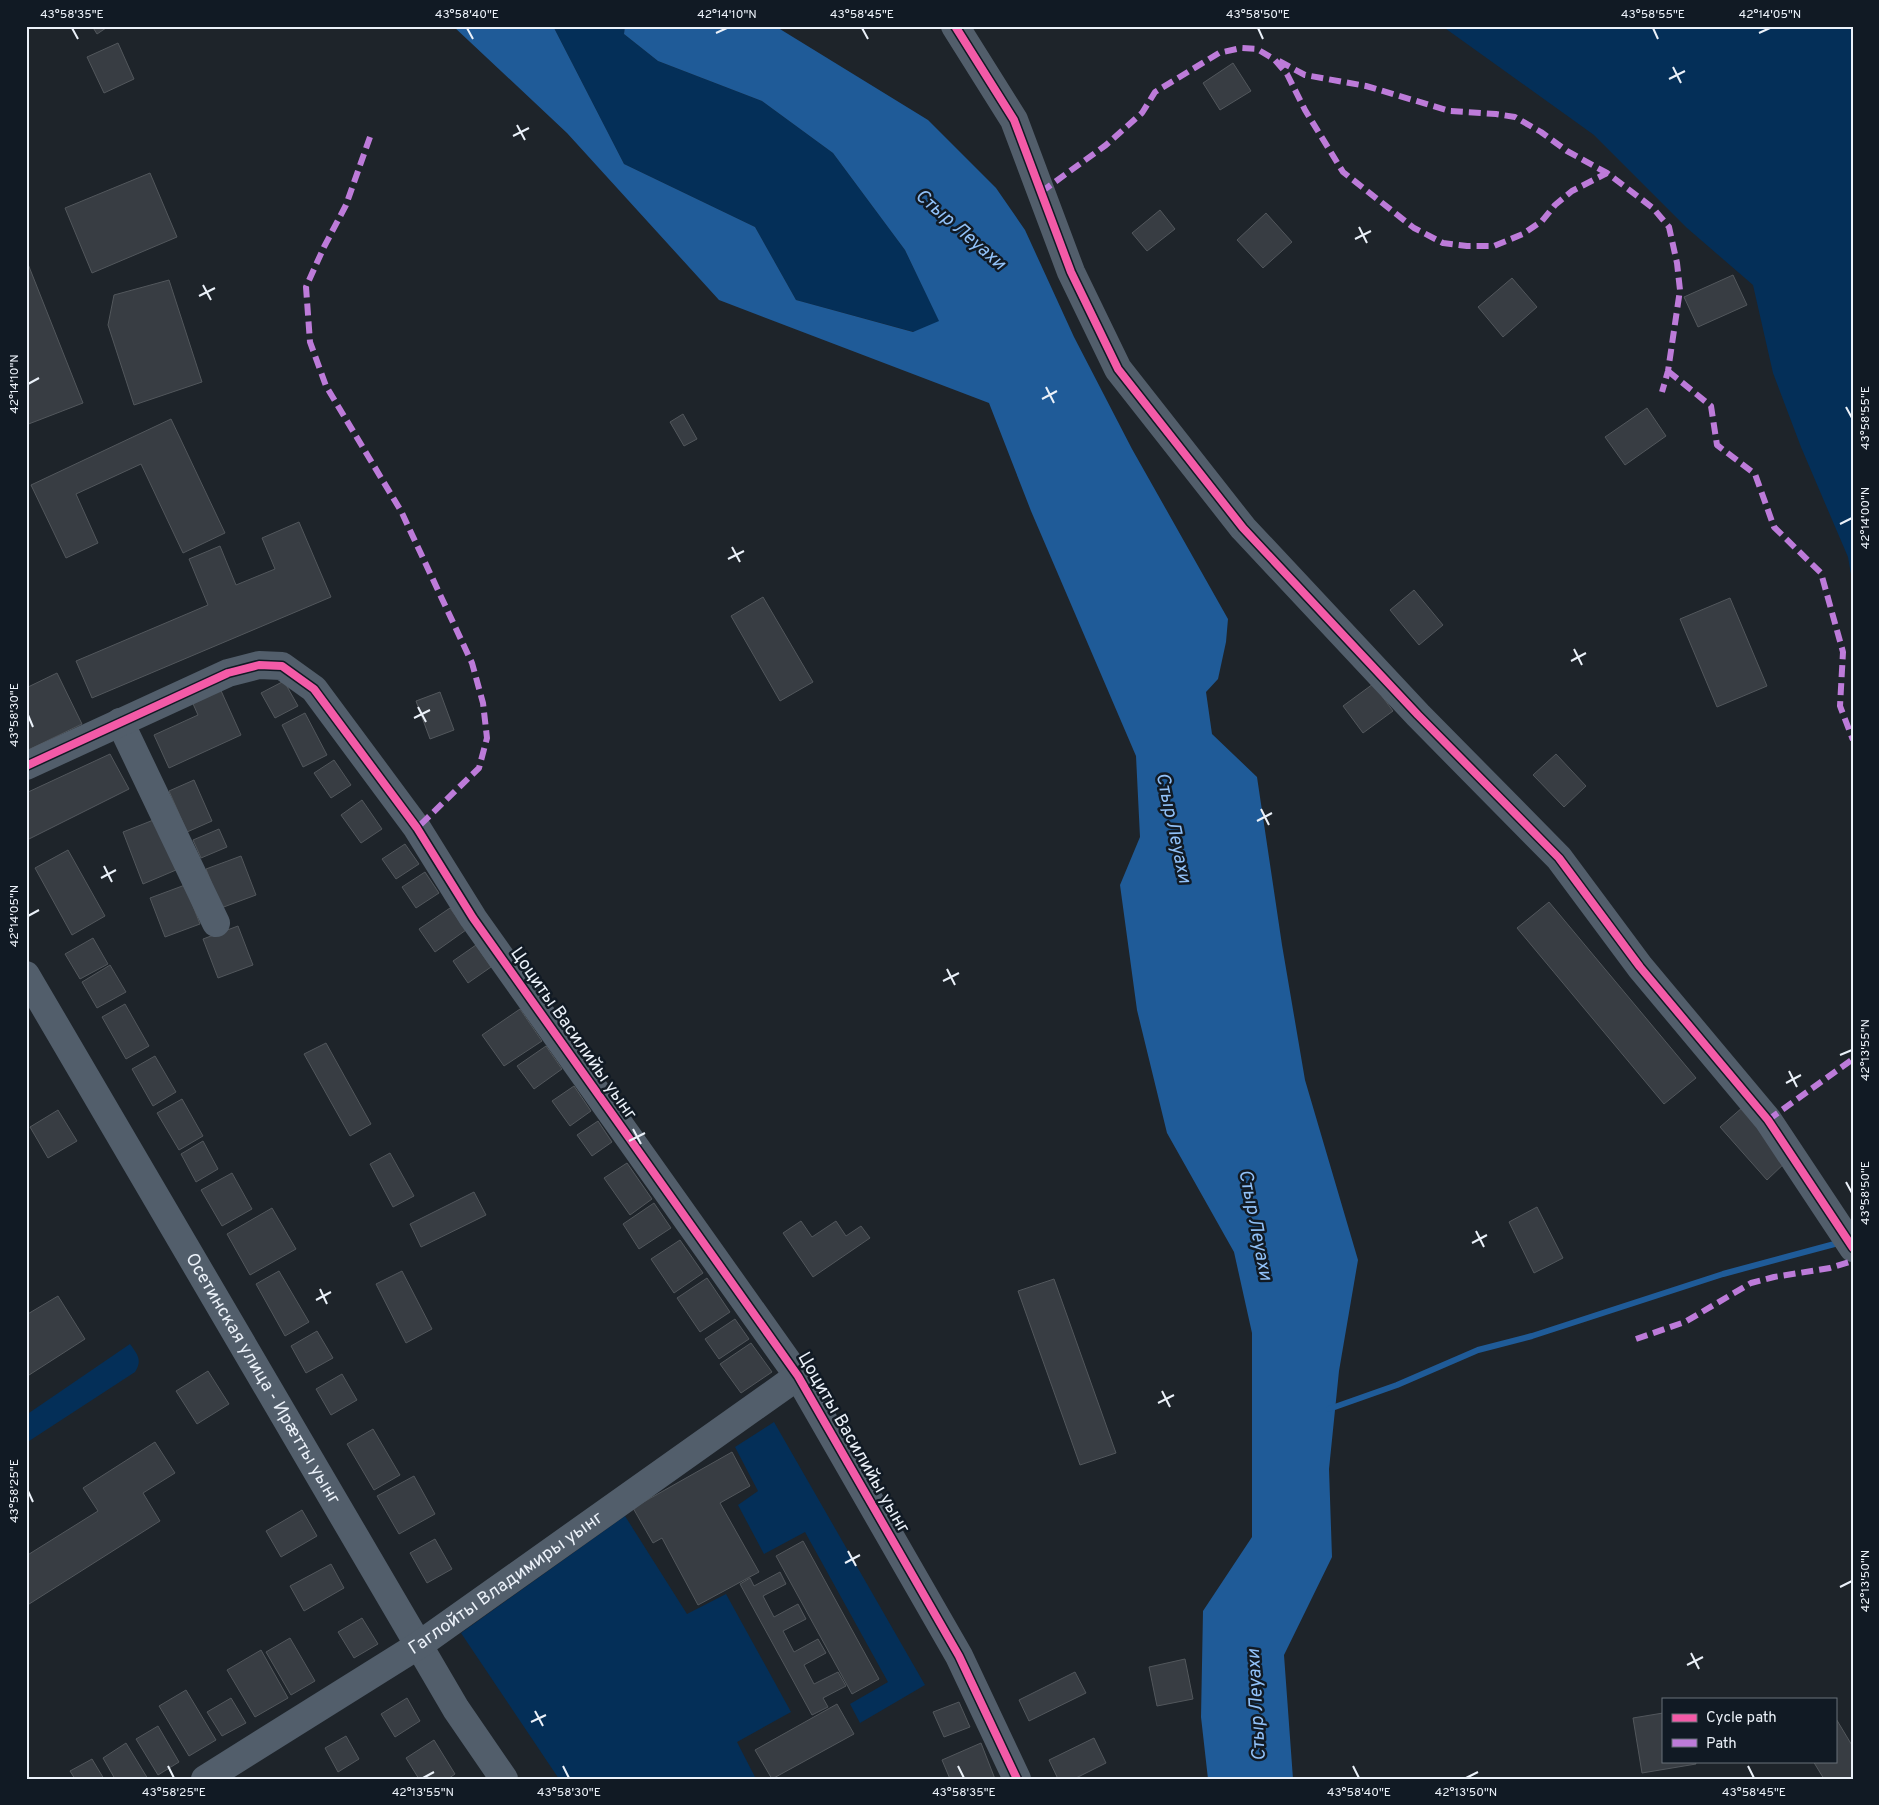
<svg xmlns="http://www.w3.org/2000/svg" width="1879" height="1805" font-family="Overpass,sans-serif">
  <rect width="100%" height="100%" fill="#1e242a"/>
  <!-- green -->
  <g fill="#042f58">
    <polygon points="553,26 625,26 624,34 658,61 762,101 833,153 905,250 940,322 914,332 796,300 755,227 624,164"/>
    <polygon points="1442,26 1853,26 1853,586 1848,557 1801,447 1773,373 1753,285 1687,228 1594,135"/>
    <path d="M 130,1344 C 137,1354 143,1360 135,1372 L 26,1443 L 26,1415 Z"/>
    <polygon points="774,1422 925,1685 860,1723 850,1704 888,1682 805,1532 764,1554 738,1505 758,1491 735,1447"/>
    <polygon points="625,1516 687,1614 726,1594 791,1712 737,1742 756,1779 559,1779 461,1633"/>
  </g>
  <!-- water -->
  <polygon fill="#1f5b98" points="453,26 553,26 624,164 755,227 796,300 913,332 939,321 905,250 833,153 762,101 658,61 624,34 625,26 775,26 928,120 996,188 1025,230 1074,337 1132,449 1228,619 1226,642 1218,679 1206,692 1212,734 1257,777 1282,945 1305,1080 1358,1260 1339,1371 1329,1469 1332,1557 1284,1655 1293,1779 1208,1779 1201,1717 1203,1611 1252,1537 1252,1333 1234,1252 1167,1133 1137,1010 1120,885 1140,837 1136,756 1031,511 989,403 719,300 567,133"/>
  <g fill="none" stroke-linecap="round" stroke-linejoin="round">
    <!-- stream -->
    <polyline stroke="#1f5b98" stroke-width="6" points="1329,1409 1397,1385 1478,1350 1532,1336 1723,1274 1842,1242"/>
  </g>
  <!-- building -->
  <g fill="#383d43" stroke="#52575c">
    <polygon points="92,26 109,26 97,34"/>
    <polygon points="118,43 134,79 104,93 87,57"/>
    <polygon points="1233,63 1251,91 1220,110 1203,83"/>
    <polygon points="150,173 177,237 92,273 65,208"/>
    <polygon points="1160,210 1175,229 1147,251 1132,233"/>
    <polygon points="1266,213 1292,242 1263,268 1237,240"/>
    <polygon points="26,259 83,403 26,425"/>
    <polygon points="1733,275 1747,305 1698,327 1684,297"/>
    <polygon points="1512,278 1537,307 1503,337 1478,307"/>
    <polygon points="169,280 202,382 134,405 108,325 114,295"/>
    <polygon points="1647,408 1666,436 1625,465 1605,437"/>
    <polygon points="683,414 697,439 684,446 670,422"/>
    <polygon points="171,419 225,533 183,553 141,464 76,494 98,543 66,558 31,485"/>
    <polygon points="299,522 331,597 92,698 76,661 208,605 189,559 220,546 236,585 275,569 262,538"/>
    <polygon points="1414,590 1443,625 1419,645 1390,610"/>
    <polygon points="763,597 813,682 780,701 731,616"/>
    <polygon points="1730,598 1767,686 1717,707 1680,619"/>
    <polygon points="57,673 82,724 26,751 26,688"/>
    <polygon points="284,681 298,706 275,718 261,693"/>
    <polygon points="218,684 241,735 169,768 154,735 198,715 190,697"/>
    <polygon points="1373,684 1393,711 1363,733 1343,706"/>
    <polygon points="440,692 454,730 430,739 416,701"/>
    <polygon points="305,713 327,755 303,767 282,725"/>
    <polygon points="110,754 129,789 29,839 26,835 26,793"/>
    <polygon points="1556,754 1586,786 1564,807 1533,775"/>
    <polygon points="334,760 351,785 331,798 314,773"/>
    <polygon points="194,780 212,821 187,832 169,791"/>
    <polygon points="362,800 382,829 361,843 341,815"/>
    <polygon points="156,819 176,870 143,884 123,832"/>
    <polygon points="219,829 227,847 201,858 193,840"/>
    <polygon points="405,844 419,864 396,879 382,859"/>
    <polygon points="68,850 105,916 72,935 35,868"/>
    <polygon points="241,856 256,895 221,908 206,869"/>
    <polygon points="425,872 439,893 416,908 402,887"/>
    <polygon points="185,885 200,924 165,937 150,898"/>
    <polygon points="1549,902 1696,1078 1664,1104 1517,928"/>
    <polygon points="450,908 466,930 435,952 419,929"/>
    <polygon points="238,926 253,965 218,978 203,939"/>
    <polygon points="93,938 108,964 80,979 65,954"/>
    <polygon points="476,945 491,967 468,983 453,961"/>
    <polygon points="110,965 126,992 97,1008 82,982"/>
    <polygon points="125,1004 149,1046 126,1059 102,1017"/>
    <polygon points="520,1009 542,1041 504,1066 482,1035"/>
    <polygon points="326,1043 371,1124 350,1136 304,1054"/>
    <polygon points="546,1046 562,1069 534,1089 517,1066"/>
    <polygon points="155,1056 176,1092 153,1106 132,1069"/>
    <polygon points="574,1086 591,1111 570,1126 552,1101"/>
    <polygon points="182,1099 203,1136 179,1150 157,1113"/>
    <polygon points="1743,1107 1789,1159 1767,1180 1720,1127"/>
    <polygon points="58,1110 77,1141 48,1158 30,1127"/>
    <polygon points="598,1121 612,1142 592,1156 577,1135"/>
    <polygon points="203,1141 218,1169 196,1182 181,1154"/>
    <polygon points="390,1153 414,1196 393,1207 370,1164"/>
    <polygon points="627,1163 652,1199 630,1215 604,1178"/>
    <polygon points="232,1173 252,1209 222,1226 201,1190"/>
    <polygon points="474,1192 486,1215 421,1247 410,1224"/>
    <polygon points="654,1203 671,1228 639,1249 623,1224"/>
    <polygon points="1537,1207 1563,1258 1534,1273 1509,1222"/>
    <polygon points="272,1208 296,1249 250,1275 227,1234"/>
    <polygon points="801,1221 812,1237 836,1221 846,1236 861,1226 870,1238 813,1277 783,1233"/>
    <polygon points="680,1240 703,1273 674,1293 651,1259"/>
    <polygon points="279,1271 309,1322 285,1336 256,1284"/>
    <polygon points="402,1271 432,1329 406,1343 376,1284"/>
    <polygon points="707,1278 730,1312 700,1332 677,1298"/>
    <polygon points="1054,1279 1116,1453 1080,1465 1018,1291"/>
    <polygon points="58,1296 85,1339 26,1377 26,1315"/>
    <polygon points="735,1319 749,1339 719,1359 705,1339"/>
    <polygon points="317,1331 333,1358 306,1373 291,1346"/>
    <polygon points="751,1343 772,1372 741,1393 720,1364"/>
    <polygon points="208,1371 229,1404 197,1424 176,1391"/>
    <polygon points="342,1374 357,1400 331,1415 316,1389"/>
    <polygon points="373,1429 400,1475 374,1490 347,1444"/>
    <polygon points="155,1442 175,1473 143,1493 160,1521 26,1606 26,1556 98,1511 83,1488"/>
    <polygon points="732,1452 750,1486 720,1503 759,1572 698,1605 662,1538 653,1543 633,1508"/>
    <polygon points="414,1476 435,1514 399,1534 377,1496"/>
    <polygon points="302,1510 317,1536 281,1557 266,1531"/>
    <polygon points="435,1539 452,1569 427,1583 410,1553"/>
    <polygon points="803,1541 879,1679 852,1694 776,1556"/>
    <polygon points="331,1564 344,1588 304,1611 290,1586"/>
    <polygon points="780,1572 786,1584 763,1596 774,1617 798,1604 806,1619 783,1631 794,1652 818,1639 826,1653 804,1665 814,1684 838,1672 846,1686 823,1698 828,1707 812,1715 740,1584 750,1578 754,1586"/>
    <polygon points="362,1618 378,1644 354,1658 338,1632"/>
    <polygon points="290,1638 315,1681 291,1695 266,1652"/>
    <polygon points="261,1650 288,1698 255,1717 227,1670"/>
    <polygon points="1185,1659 1193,1699 1157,1706 1149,1667"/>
    <polygon points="1075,1672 1086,1693 1029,1721 1019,1700"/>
    <polygon points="186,1690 216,1740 189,1756 159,1706"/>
    <polygon points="231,1698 246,1723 222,1736 207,1712"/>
    <polygon points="407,1698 420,1721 395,1737 381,1714"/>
    <polygon points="959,1702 970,1727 944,1737 933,1712"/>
    <polygon points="837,1704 854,1734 772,1779 755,1750"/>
    <polygon points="1663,1713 1663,1761 1695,1761 1696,1764 1642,1773 1633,1718"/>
    <polygon points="1835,1717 1853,1747 1853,1779 1824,1779 1813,1761 1835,1761"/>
    <polygon points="158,1726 179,1762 158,1775 136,1739"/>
    <polygon points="346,1736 359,1759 338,1772 325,1748"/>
    <polygon points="1094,1738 1106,1763 1074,1779 1058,1779 1049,1760"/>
    <polygon points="434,1740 455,1774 448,1779 419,1779 406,1758"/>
    <polygon points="126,1743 148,1779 115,1779 103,1758"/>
    <polygon points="981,1743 995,1779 950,1779 942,1760"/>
    <polygon points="92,1759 104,1779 75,1779 70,1771"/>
  </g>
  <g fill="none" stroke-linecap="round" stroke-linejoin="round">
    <!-- minor -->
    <g stroke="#525e6b" stroke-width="28">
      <polyline points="955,26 1014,120 1071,272 1118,369 1243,528 1418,715 1559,858 1640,967 1768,1120 1853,1248"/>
      <polyline points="120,722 216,923"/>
      <polyline points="26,766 228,673 259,665 282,666 314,689 417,828 473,918 798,1376 959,1656 1017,1779"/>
      <path id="s1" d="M 26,975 L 425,1656 L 456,1709 L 504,1779"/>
      <path id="s2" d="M 205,1779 L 419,1645 L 798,1376"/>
    </g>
    <!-- quiet -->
    <g stroke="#bd7bd9" stroke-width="6" stroke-dasharray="12 6" stroke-linecap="butt">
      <polyline points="1279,61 1305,75 1366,86 1450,111 1496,114 1515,117 1541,132 1567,151 1607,173"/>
      <polyline points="370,137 346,205 324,247 306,287 310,342 326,386 401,511 472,663 483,703 487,738 479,768 417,828"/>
      <polyline points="1041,192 1106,145 1142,113 1155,92 1219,53 1241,48 1257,49 1274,59 1287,74 1305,110 1343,172 1414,228 1443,243 1467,246 1494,246 1523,234 1542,221 1555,205 1572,191 1607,173 1653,208 1669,227 1677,263 1680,290 1668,371 1662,392"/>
      <polyline points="1668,371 1711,406 1717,445 1755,474 1774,527 1821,573 1843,652 1840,706 1853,740"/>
      <polyline points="1768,1120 1853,1059"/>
      <polyline points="1636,1339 1685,1322 1751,1283 1774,1277 1830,1268 1853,1261"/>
    </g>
    <!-- cycleway casing -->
    <g stroke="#111a24" stroke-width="11">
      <g id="cycleway">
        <polyline points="955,26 1014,120 1071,272 1118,369 1243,528 1418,715 1559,858 1640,967 1768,1120 1853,1248"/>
        <polyline points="26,766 228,673 259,665 282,666 314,689 417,828 473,918 798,1376 959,1656 1017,1779"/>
      </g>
    </g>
    <!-- cycleway -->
    <use href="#cycleway" stroke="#f35aa7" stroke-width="8"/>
  </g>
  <!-- ticks -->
  <path fill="none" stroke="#ebf1f9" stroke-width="2" d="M 72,28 L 78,39M 467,28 L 473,39M 862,28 L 868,39M 1258,28 L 1263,39M 1653,28 L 1658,39M 716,33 L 727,28M 1759,33 L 1770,28M 1673,67 L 1681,83M 1669,79 L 1685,71M 517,125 L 525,140M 513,136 L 529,128M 1359,227 L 1367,243M 1355,239 L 1371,231M 203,285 L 211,300M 199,296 L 215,288M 28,384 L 39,378M 1046,387 L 1054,403M 1042,399 L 1057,391M 1846,407 L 1852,418M 1840,524 L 1852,518M 732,547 L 740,562M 728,559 L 744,551M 1574,649 L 1582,665M 1571,661 L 1586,653M 418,707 L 426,722M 28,715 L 33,727M 414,718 L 430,710M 1261,809 L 1269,825M 1257,821 L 1272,813M 104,866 L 112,882M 101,878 L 116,870M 28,916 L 39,910M 947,969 L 955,985M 943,981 L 959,973M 1840,1055 L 1852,1050M 1789,1071 L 1797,1087M 1786,1083 L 1801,1075M 633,1129 L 641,1144M 629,1141 L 645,1133M 1846,1182 L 1852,1193M 1476,1231 L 1484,1247M 1472,1243 L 1487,1235M 320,1289 L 327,1304M 316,1300 L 331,1292M 1162,1391 L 1170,1407M 1158,1403 L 1174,1395M 28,1491 L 33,1502M 848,1551 L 856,1566M 845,1563 L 860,1555M 1840,1587 L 1852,1581M 1691,1653 L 1699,1669M 1687,1665 L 1703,1657M 535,1711 L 543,1726M 531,1722 L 546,1715M 168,1766 L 174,1778M 563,1766 L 569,1778M 958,1766 L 964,1778M 1353,1766 L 1359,1778M 1748,1766 L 1754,1778M 423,1778 L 434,1772M 1466,1778 L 1478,1772"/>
  <g text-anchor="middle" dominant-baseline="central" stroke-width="5" stroke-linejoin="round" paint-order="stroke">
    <!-- street labels -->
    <g font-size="18" fill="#ebf1f9" stroke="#111a24">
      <text transform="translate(573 1034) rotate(55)">Цоциты Василийы уынг</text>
      <text stroke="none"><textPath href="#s1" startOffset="468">Осетинская улица - Ирæтты уынг</textPath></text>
      <text transform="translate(853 1443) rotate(60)">Цоциты Василийы уынг</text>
      <text stroke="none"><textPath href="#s2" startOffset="359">Гаглойты Владимиры уынг</textPath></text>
    </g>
    <!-- water labels -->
    <g font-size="19" font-style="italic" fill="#92c2f9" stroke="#111a24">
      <text transform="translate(960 230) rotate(41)">Стыр Леуахи</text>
      <text transform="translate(1173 828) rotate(78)">Стыр Леуахи</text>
      <text transform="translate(1255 1225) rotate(79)">Стыр Леуахи</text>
      <text transform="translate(1257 1705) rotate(-93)">Стыр Леуахи</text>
    </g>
  </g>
  <!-- border -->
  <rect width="1879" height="1805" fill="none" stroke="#111a24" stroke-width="55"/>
  <!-- legend -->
  <rect x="1662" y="1698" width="175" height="65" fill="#111a24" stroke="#687079"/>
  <rect x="1672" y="1714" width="25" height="8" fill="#f35aa7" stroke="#687079"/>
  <text x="1706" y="1722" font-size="15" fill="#ebf1f9">Cycle path</text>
  <rect x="1672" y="1739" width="25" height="8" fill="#bd7bd9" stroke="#687079"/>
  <text x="1706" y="1748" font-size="15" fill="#ebf1f9">Path</text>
  <rect x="28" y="28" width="1824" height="1750" fill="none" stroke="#ebf1f9" stroke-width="2"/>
  <g font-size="12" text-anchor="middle" fill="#ebf1f9">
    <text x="72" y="18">43°58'35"E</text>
    <text x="467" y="18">43°58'40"E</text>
    <text x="727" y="18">42°14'10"N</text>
    <text x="862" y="18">43°58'45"E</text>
    <text x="1258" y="18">43°58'50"E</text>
    <text x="1653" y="18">43°58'55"E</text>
    <text x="1770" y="18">42°14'05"N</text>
    <text transform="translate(14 384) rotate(-90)" y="4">42°14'10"N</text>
    <text transform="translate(1865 418) rotate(-90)" y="4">43°58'55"E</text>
    <text transform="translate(1865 518) rotate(-90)" y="4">42°14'00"N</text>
    <text transform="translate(14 715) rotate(-90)" y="4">43°58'30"E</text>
    <text transform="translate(14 916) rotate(-90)" y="4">42°14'05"N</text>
    <text transform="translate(1865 1050) rotate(-90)" y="4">42°13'55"N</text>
    <text transform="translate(1865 1193) rotate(-90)" y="4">43°58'50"E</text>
    <text transform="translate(14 1491) rotate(-90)" y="4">43°58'25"E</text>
    <text transform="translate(1865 1581) rotate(-90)" y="4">42°13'50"N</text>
    <text x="174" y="1796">43°58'25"E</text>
    <text x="423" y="1796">42°13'55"N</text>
    <text x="569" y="1796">43°58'30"E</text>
    <text x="964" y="1796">43°58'35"E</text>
    <text x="1359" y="1796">43°58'40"E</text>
    <text x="1466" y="1796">42°13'50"N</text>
    <text x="1754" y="1796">43°58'45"E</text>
  </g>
</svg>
